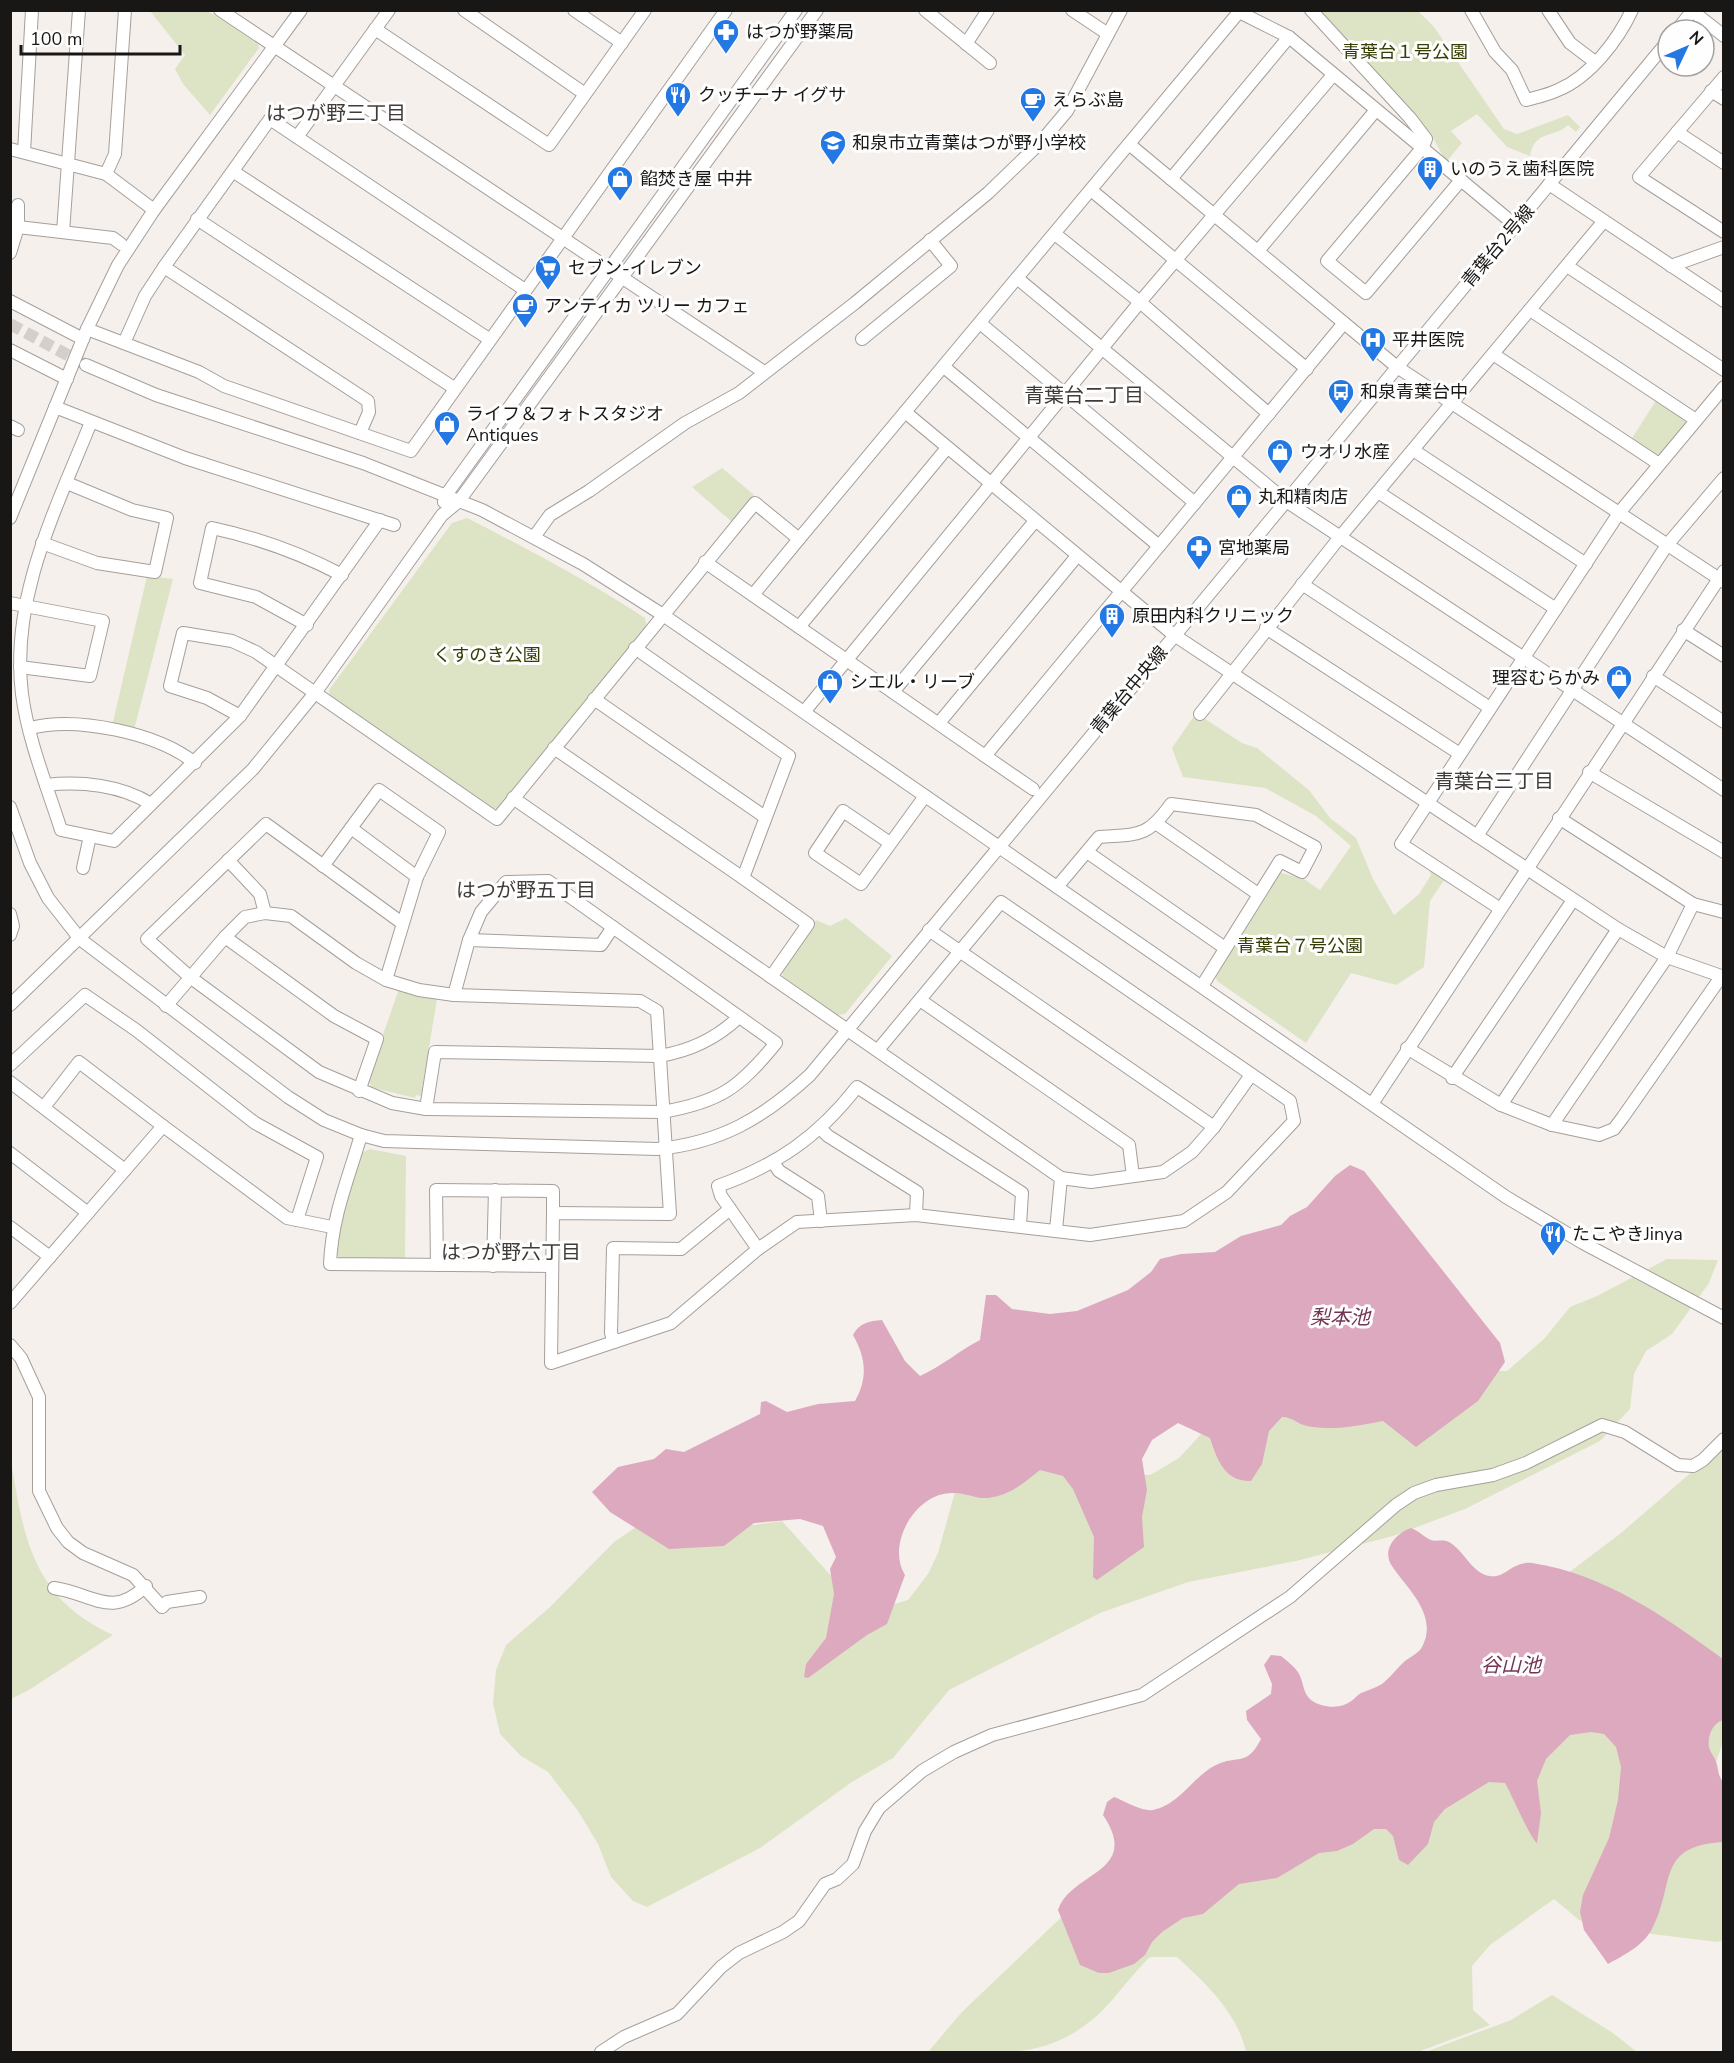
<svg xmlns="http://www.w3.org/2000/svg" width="1734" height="2063" font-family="'Nunito Sans','Noto Sans JP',sans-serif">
  <rect width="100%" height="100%" fill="#f6f0ec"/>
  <!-- green -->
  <g fill="#dde4c5">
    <polygon points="150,11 207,11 257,39 259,48 210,115 183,84 175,69 185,55"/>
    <path d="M 1315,11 L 1418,11 L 1434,27 L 1504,129 L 1517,134 L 1568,115 L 1580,127 L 1576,132 L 1568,125 C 1553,139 1535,129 1530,156 L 1507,147 L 1477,114 L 1451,131 L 1462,143 L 1446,162 L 1432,136 Z"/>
    <polygon points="1657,399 1684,417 1686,425 1661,454 1656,455 1631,440"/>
    <polygon points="722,468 754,495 732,522 692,487"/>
    <path d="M 467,518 C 528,549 588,581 645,618 L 647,627 L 499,808 L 492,809 L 330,698 L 329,690 L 452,523 Z"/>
    <polygon points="147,576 173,579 134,730 112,726"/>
    <polygon points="1196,713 1242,743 1257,748 1309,790 1330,818 1356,838 1373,879 1394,915 1419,894 1431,875 1429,869 1445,879 1430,901 1424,967 1396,985 1351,973 1306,1043 1217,981 1215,973 1278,872 1304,879 1320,890 1351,846 1316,816 1265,788 1183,777 1172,748"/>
    <polygon points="846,918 892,956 845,1014 837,1015 783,978 782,971 816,920 830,926"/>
    <polygon points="399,989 437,999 421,1096 416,1095 415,1098 370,1087 371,1084 366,1083"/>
    <polygon points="370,1149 406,1156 405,1260 342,1260 336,1254 345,1203 362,1153"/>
    <polygon points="1667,1259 1718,1260 1709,1283 1672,1334 1646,1351 1634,1374 1630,1409 1600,1441 1465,1509 1393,1536 1296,1561 1188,1582 1100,1613 949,1690 893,1758 852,1782 760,1848 647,1907 633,1901 611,1877 598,1844 578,1811 548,1772 521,1756 500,1734 493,1703 496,1670 506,1645 549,1608 614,1542 642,1523 723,1529 782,1521 833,1578 881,1608 908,1600 928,1574 938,1553 955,1492 986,1465 1150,1475 1179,1458 1203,1432 1300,1388 1472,1370 1507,1371 1544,1339 1570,1307 1597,1296"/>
    <path d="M 1723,1445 L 1724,1739 L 1712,1774 L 1723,1818 L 1723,1940 L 1718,1942 L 1602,1928 L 1579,1920 L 1554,1899 L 1490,1945 L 1472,1966 L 1473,2010 L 1490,2025 L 1418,2052 L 1246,2052 C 1237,2012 1206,1984 1177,1957 L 1150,1957 C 1132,1974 1118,1995 1101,2012 C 1047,2063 996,2052 928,2052 L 962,2012 L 1072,1907 L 1526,1605 L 1621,1533 Z"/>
    <path d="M 10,1454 C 23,1535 31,1598 113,1635 L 29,1690 L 11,1699 Z"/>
    <polygon points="1552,1995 1613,2033 1637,2052 1425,2052 1511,2020"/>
  </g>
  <!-- water -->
  <g fill="#dca9bf">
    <path d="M 1350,1165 L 1364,1171 L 1500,1343 L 1505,1362 L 1478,1401 L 1416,1447 L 1383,1421 C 1358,1426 1332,1431 1307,1426 C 1297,1424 1293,1417 1282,1417 L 1269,1431 L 1262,1464 L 1251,1481 C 1225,1482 1217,1460 1210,1438 L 1178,1423 L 1152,1440 L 1142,1459 L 1147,1490 L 1142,1517 L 1144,1547 L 1097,1580 L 1093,1577 L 1094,1537 L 1073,1489 L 1063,1476 L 1040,1470 C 1024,1483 1010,1495 988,1498 C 976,1499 964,1492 952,1493 C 915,1493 886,1545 905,1575 L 887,1624 L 867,1635 L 808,1678 L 804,1677 L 806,1664 L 826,1638 L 834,1594 L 830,1569 L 836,1557 L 823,1526 L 800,1519 L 754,1523 L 724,1546 L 669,1549 L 610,1512 L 592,1492 L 618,1467 L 654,1459 L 666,1449 L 684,1452 L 760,1414 L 761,1402 L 766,1401 L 787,1412 L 818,1404 L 855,1401 C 868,1378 866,1358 853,1335 C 859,1323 869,1321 882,1320 L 905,1361 L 920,1376 C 942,1366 959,1351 980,1340 L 986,1295 L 996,1295 L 1012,1309 L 1050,1314 L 1077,1311 L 1128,1290 L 1151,1272 L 1160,1259 L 1181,1254 L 1215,1252 L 1241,1236 L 1281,1225 L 1290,1216 L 1307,1207 L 1335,1176 Z"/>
    <path d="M 1411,1528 C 1419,1531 1424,1537 1431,1540 C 1436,1542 1443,1539 1449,1542 C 1464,1550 1472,1574 1490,1576 C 1505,1579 1512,1561 1532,1563 C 1605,1574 1665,1617 1723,1659 L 1723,1720 C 1713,1723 1707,1736 1709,1747 C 1710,1753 1716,1758 1717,1765 C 1719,1773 1718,1775 1723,1782 L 1723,1842 C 1655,1846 1676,1884 1652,1929 C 1643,1946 1624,1955 1608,1964 L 1584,1930 L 1580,1912 L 1583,1895 L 1609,1838 L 1618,1800 L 1621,1767 L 1616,1747 L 1604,1734 L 1591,1732 L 1570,1735 L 1546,1759 L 1537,1781 L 1541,1813 L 1537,1843 C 1530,1838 1512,1795 1505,1783 L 1489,1782 L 1445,1809 L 1434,1822 L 1428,1844 L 1408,1865 L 1399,1860 L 1393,1836 L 1386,1829 L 1374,1829 L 1353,1844 L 1337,1851 L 1319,1853 L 1277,1878 L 1239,1884 L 1203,1914 L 1183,1918 L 1162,1932 L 1152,1942 L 1145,1955 L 1134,1964 L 1109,1973 L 1099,1973 L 1080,1965 L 1058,1910 C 1071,1871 1142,1873 1103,1815 L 1107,1802 L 1114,1797 C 1124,1801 1143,1812 1153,1810 C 1181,1804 1193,1776 1216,1765 C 1238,1754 1246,1768 1261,1739 L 1247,1720 L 1246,1711 L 1271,1694 L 1272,1684 L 1264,1665 L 1271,1655 L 1281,1656 C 1287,1661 1297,1668 1300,1676 C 1304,1685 1303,1693 1311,1700 C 1320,1707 1336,1709 1346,1704 C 1352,1702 1356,1696 1361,1693 C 1368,1690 1375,1688 1382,1684 C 1390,1678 1397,1668 1405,1661 C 1410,1657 1419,1653 1422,1647 C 1439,1615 1407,1589 1392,1566 C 1381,1550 1396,1533 1411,1528 Z"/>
  </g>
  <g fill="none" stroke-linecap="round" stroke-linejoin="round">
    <!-- minor-tunnel -->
    <polyline stroke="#d5cfcc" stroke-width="12" stroke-dasharray="12 6" stroke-linecap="butt" points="10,324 86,365"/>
    <!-- minor casing -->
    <g stroke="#a59f9c" stroke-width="14">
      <g id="minor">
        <polyline points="220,10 764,372"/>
        <polyline points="464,10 585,94"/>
        <polyline points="574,10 622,43"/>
        <polyline points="925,10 990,63"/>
        <polyline points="1072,10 1108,34"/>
        <polyline points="1311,10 1410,118 1426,139 1423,147 1327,261 1366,293 1461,180"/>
        <path d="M 1471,10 L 1495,52 L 1512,70 L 1526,100 C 1537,97 1548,95 1558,90 C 1590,77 1618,40 1632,10"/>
        <polyline points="1548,10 1570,43 1595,62"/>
        <polyline points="1691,10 1724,36"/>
        <polyline points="375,29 549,145 645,10"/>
        <polyline points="1677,30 1693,10"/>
        <polyline points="966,44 988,10"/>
        <polyline points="1724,77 1639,177 1724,232"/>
        <polyline points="1711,91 1724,99"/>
        <polyline points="1677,132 1724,163"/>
        <polyline points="297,137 389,10"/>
        <polyline points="1129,144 1397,367 1724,582"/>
        <polyline points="10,149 106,174 115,154 125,10"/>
        <polyline points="24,152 32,10"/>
        <polyline points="234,172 489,339"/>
        <polyline points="106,174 154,210"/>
        <polyline points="1171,179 1289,37"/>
        <polyline points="1549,184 1724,301"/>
        <polyline points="1091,190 1307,369"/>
        <polyline points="197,219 454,388"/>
        <polyline points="18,227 113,238 121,244"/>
        <polyline points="63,232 79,10"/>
        <polyline points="1055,234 1140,302 1269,414"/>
        <polyline points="1258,251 1376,110"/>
        <polyline points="10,253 18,227 18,205"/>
        <polyline points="1567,266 1724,370"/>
        <polyline points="1671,266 1724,247"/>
        <polyline points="164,267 368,401 369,412 360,433"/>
        <polyline points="1017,278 1286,501 1724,790"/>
        <polyline points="10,301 83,339"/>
        <polyline points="1530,310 1696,420"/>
        <polyline points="980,323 1195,503"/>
        <polyline points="87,329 199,372 224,386 411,451 726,10"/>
        <polyline points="862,339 951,266 930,240"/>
        <polyline points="124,343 145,296 164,267 270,119 525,290"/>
        <polyline points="10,350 67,379"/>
        <polyline points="1493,354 1659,464"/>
        <polyline points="86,365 156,395 363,463 482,510 583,564 663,615 1506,1197 1583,1243 1724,1318"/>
        <polyline points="944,367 1159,546"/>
        <polyline points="55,407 185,458 394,525"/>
        <polyline points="905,412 1174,635 1618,929 1667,957 1724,977"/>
        <path d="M 91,422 C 56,509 10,598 22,694 C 28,740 47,786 61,830 L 114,841 L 240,716 L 380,520"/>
        <polyline points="10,426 18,430"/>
        <polyline points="1413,450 1586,564"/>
        <polyline points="1378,492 1556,609"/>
        <polyline points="444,502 446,495 796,10"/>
        <polyline points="10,518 87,329 118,265 154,210 301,10"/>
        <polyline points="534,537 550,515 589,491 685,423 739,393 855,303 988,193 1040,143 1067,111 1121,10"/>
        <polyline points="42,543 97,563 155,572 167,518 132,510 67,483"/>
        <polyline points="705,562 985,756 1344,323"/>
        <polyline points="1302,584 1490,708"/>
        <polyline points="753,595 799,539"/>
        <polyline points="10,603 103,621 90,676 20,667"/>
        <path d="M 307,625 L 256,597 L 200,583 L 212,528 C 259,538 300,553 342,575"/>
        <polyline points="799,627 947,448"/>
        <polyline points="1266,628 1460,754"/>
        <polyline points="1683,630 1724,656"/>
        <polyline points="635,648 789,756 743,878 808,924 771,977"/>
        <polyline points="1653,676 1724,722"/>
        <polyline points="893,692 1035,521"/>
        <polyline points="594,699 765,817"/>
        <polyline points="804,712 1140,302 1333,75"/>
        <polyline points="1200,714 1340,537 1603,222"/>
        <polyline points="240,716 207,698 170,686 183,633 232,641 256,652 497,819 755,503 799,539 1239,12 1289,37 1515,225"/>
        <polyline points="939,723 1077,556"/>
        <path d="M 30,728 C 77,716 157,733 195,763"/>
        <polyline points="554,748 743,878"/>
        <polyline points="985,756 1033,789"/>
        <polyline points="1589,772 1724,852"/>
        <path d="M 46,785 C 81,781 121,785 151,804"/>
        <polyline points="513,798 1061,1178 1056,1230"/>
        <path d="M 10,807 L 30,863 L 48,898 L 80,939 L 288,1097 L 324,1120 L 361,1135 L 384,1141 L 657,1149 C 721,1143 763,1118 810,1075 L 1668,41"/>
        <polyline points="1559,818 1693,904 1724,912"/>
        <polyline points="1157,824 1258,894"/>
        <polyline points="351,828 417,877"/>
        <polyline points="1477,836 1667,545 1724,478"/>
        <polyline points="890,843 843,811 815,853 861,884 925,796"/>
        <polyline points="1087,852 1225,948"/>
        <polyline points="228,860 260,894 265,913"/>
        <polyline points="323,866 379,790 439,832 417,877 386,980"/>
        <polyline points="83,868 90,836"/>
        <path d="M 1057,887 L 1099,837 C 1138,834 1147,838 1171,804 L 1256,815 L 1315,847 L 1302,872 L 1280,861 L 1202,986"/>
        <polyline points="1499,908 1401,844 1619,513 1724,387"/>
        <polyline points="10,914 13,926 10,935"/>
        <path d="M 402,923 L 266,824 L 147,939 L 190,977 L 319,1072 L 392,1103 L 426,1109 L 662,1112 C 720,1102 739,1088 776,1043 L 548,881 L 506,882 L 481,912 L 469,940 L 454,995"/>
        <polyline points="929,930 1214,1127"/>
        <polyline points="225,937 334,1016 377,1039 359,1091"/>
        <polyline points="469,940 601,945 613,927"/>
        <polyline points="920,1000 1129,1145 1133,1176"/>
        <polyline points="10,1005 253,769 315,693 442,515 459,501 817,10"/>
        <polyline points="166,1006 225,937 245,917 265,913 291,916 356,963 386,980 419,990 454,995 640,1001 657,1011 670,1214 553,1213 551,1363 671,1323 758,1249 797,1222 916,1215 1090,1235 1184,1221 1227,1192 1294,1121 1290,1101 1001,902 878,1050"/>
        <polyline points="1407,1048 1501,1105 1552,1125 1599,1135 1614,1129 1623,1117 1721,977"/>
        <polyline points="10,1065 85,995 136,1030 255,1123 317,1157 297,1220"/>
        <polyline points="1452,1078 1573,900"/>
        <polyline points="10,1082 125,1170"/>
        <polyline points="1372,1104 1724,571"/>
        <polyline points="1501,1105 1618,929"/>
        <polyline points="44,1107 79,1062 163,1126"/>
        <path d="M 426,1109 L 435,1052 L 659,1056 C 691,1051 716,1039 739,1017"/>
        <polyline points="1552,1125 1667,957 1693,904"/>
        <polyline points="820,1128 828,1136 917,1192 916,1215"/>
        <path d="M 361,1135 C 348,1180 332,1216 330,1264 L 552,1266"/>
        <polyline points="10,1153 88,1213"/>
        <polyline points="773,1162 779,1171 818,1196 821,1221"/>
        <polyline points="1061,1178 1091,1182 1163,1172 1192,1152 1214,1127 1251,1075"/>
        <polyline points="10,1227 50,1257"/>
        <path d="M 758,1249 L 721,1196 L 718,1186 C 777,1165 818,1137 857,1087 L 1022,1193 L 1020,1225"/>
        <polyline points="437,1265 436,1190 553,1191 553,1213"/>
        <polyline points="493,1266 495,1190"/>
        <polyline points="10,1303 163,1126 287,1218 332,1227"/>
        <polyline points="614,1342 611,1333 613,1248 681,1249 730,1209"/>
        <polyline points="10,1345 21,1358 39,1397 39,1491 57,1528 68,1542 83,1553 133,1575 162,1607 167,1602 200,1597"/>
        <path d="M 54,1588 C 94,1594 111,1619 146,1586"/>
        <polyline points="601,2052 624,2037 677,2014 721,1967 739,1953 783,1932 799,1921 825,1884 837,1879 853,1864 865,1831 879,1808 922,1771 954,1752 992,1735 1142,1695 1290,1597 1396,1505 1414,1493 1436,1485 1493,1475 1526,1463 1602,1425 1625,1432 1678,1465 1693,1466 1703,1460 1724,1439"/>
      </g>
    </g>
    <!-- minor -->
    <use href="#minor" stroke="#fff" stroke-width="12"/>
  </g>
  <!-- icons -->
  <defs>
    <g id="pharmacy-pin" transform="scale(1.35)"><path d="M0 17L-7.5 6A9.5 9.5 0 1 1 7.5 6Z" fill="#2378e3" stroke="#fefefe"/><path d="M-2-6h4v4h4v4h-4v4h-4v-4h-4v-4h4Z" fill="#fff"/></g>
    <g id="restaurant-pin" transform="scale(1.35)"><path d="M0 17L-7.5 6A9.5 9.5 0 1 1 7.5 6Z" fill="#2378e3" stroke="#fefefe"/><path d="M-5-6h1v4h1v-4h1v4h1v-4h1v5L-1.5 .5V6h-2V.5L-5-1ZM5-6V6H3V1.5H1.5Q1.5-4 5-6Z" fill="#fff"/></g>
    <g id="cafe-pin" transform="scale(1.35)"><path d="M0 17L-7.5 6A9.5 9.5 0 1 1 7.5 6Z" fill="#2378e3" stroke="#fefefe"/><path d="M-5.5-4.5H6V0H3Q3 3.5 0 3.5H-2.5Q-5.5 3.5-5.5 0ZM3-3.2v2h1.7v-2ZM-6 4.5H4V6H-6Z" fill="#fff"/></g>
    <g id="school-pin" transform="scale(1.35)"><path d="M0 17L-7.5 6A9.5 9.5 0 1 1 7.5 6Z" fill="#2378e3" stroke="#fefefe"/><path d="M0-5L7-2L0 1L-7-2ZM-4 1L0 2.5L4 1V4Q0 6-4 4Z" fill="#fff"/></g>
    <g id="building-pin" transform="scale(1.35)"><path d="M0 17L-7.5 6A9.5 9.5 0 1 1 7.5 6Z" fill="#2378e3" stroke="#fefefe"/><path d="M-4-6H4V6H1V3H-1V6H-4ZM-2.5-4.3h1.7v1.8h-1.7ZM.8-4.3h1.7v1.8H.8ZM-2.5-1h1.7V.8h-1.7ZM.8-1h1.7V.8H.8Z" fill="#fff"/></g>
    <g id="shop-pin" transform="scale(1.35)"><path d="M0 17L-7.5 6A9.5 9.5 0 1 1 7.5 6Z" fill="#2378e3" stroke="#fefefe"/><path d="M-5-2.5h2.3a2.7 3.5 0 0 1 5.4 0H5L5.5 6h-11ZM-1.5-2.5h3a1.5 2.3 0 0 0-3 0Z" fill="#fff"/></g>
    <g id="supermarket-pin" transform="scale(1.35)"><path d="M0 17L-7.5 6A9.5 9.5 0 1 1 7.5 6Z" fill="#2378e3" stroke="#fefefe"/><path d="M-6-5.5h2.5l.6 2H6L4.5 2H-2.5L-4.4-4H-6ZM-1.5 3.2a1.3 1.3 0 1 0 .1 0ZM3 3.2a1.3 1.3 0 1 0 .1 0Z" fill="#fff"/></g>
    <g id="hospital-pin" transform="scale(1.35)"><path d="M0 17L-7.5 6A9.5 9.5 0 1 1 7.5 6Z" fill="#2378e3" stroke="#fefefe"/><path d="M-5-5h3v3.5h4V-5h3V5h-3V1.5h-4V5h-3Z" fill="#fff"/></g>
    <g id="bus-pin" transform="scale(1.35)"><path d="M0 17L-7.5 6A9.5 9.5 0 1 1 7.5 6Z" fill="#2378e3" stroke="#fefefe"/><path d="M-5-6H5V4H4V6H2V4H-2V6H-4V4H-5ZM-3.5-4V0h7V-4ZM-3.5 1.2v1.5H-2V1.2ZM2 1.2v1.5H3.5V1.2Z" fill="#fff"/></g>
  </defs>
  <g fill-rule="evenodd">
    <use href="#pharmacy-pin" x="726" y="32"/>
    <use href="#restaurant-pin" x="678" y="95"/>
    <use href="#cafe-pin" x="1033" y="100"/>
    <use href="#school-pin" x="833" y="143"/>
    <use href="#building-pin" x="1430" y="169"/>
    <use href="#shop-pin" x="620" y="179"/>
    <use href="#supermarket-pin" x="548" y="268"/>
    <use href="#cafe-pin" x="525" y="306"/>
    <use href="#hospital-pin" x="1373" y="340"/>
    <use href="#bus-pin" x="1341" y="392"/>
    <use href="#shop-pin" x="447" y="424"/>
    <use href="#shop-pin" x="1280" y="452"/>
    <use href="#shop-pin" x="1239" y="497"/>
    <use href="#pharmacy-pin" x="1199" y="548"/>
    <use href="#building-pin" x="1112" y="616"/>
    <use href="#shop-pin" x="1619" y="678"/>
    <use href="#shop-pin" x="830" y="682"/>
    <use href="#restaurant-pin" x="1553" y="1234"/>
  </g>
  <g text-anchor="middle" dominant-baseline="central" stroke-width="6" stroke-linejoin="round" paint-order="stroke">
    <!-- poi labels -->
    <g font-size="18" fill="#191715" stroke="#fefefe" text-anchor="start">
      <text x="746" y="32">はつが野薬局</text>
      <text x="698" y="95">クッチーナ イグサ</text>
      <text x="1052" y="100">えらぶ島</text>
      <text x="852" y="143">和泉市立青葉はつが野小学校</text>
      <text x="1450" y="169">いのうえ歯科医院</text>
      <text x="640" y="179">餡焚き屋 中井</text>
      <text x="568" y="268">セブン-イレブン</text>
      <text x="544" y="306">アンティカ ツリー カフェ</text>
      <text x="1392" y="340">平井医院</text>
      <text x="1360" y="392">和泉青葉台中</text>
      <text x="466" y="414">ライフ＆フォトスタジオ<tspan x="466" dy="21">Antiques</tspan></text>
      <text x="1300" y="452">ウオリ水産</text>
      <text x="1258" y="497">丸和精肉店</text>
      <text x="1218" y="548">宮地薬局</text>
      <text x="1132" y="616">原田内科クリニック</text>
      <text x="1600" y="678" text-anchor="end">理容むらかみ</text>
      <text x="850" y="682">シエル・リーブ</text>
      <text x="1572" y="1234">たこやきJinya</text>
    </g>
    <!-- park labels -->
    <g font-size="18" fill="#353d03" stroke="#fefefe">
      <text x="1405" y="52">青葉台１号公園</text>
      <text x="487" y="655">くすのき公園</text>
      <text x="1300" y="946">青葉台７号公園</text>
    </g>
    <!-- street labels -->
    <g font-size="18" fill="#191715" stroke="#fefefe">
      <text transform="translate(1498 246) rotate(-50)">青葉台2号線</text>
      <text transform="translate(1129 690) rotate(-50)">青葉台中央線</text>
    </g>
    <!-- neighbourhood labels -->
    <g font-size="20" fill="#403b38" stroke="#fefefe">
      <text x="336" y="113">はつが野三丁目</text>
      <text x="1084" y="395">青葉台二丁目</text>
      <text x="1494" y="781">青葉台三丁目</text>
      <text x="526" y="890">はつが野五丁目</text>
      <text x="511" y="1252">はつが野六丁目</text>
    </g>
    <!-- water labels -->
    <g font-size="20" font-style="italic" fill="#743554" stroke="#fefefe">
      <text x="1340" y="1317">梨本池</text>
      <text x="1511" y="1665">谷山池</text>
    </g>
  </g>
  <!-- border -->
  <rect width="1734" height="2063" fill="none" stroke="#191715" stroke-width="24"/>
  <!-- north arrow -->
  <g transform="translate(1686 48) rotate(46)"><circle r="28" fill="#fefefe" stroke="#a2a2a1" stroke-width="1.5"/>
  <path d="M0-4.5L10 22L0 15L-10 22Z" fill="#2378e3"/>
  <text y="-9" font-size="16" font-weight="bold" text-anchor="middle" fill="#191715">N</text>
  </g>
  <!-- scale -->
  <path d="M21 45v9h159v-9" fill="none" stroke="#191715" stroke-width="3"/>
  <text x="30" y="45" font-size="18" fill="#191715" stroke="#fefefe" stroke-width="4.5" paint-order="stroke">100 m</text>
</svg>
